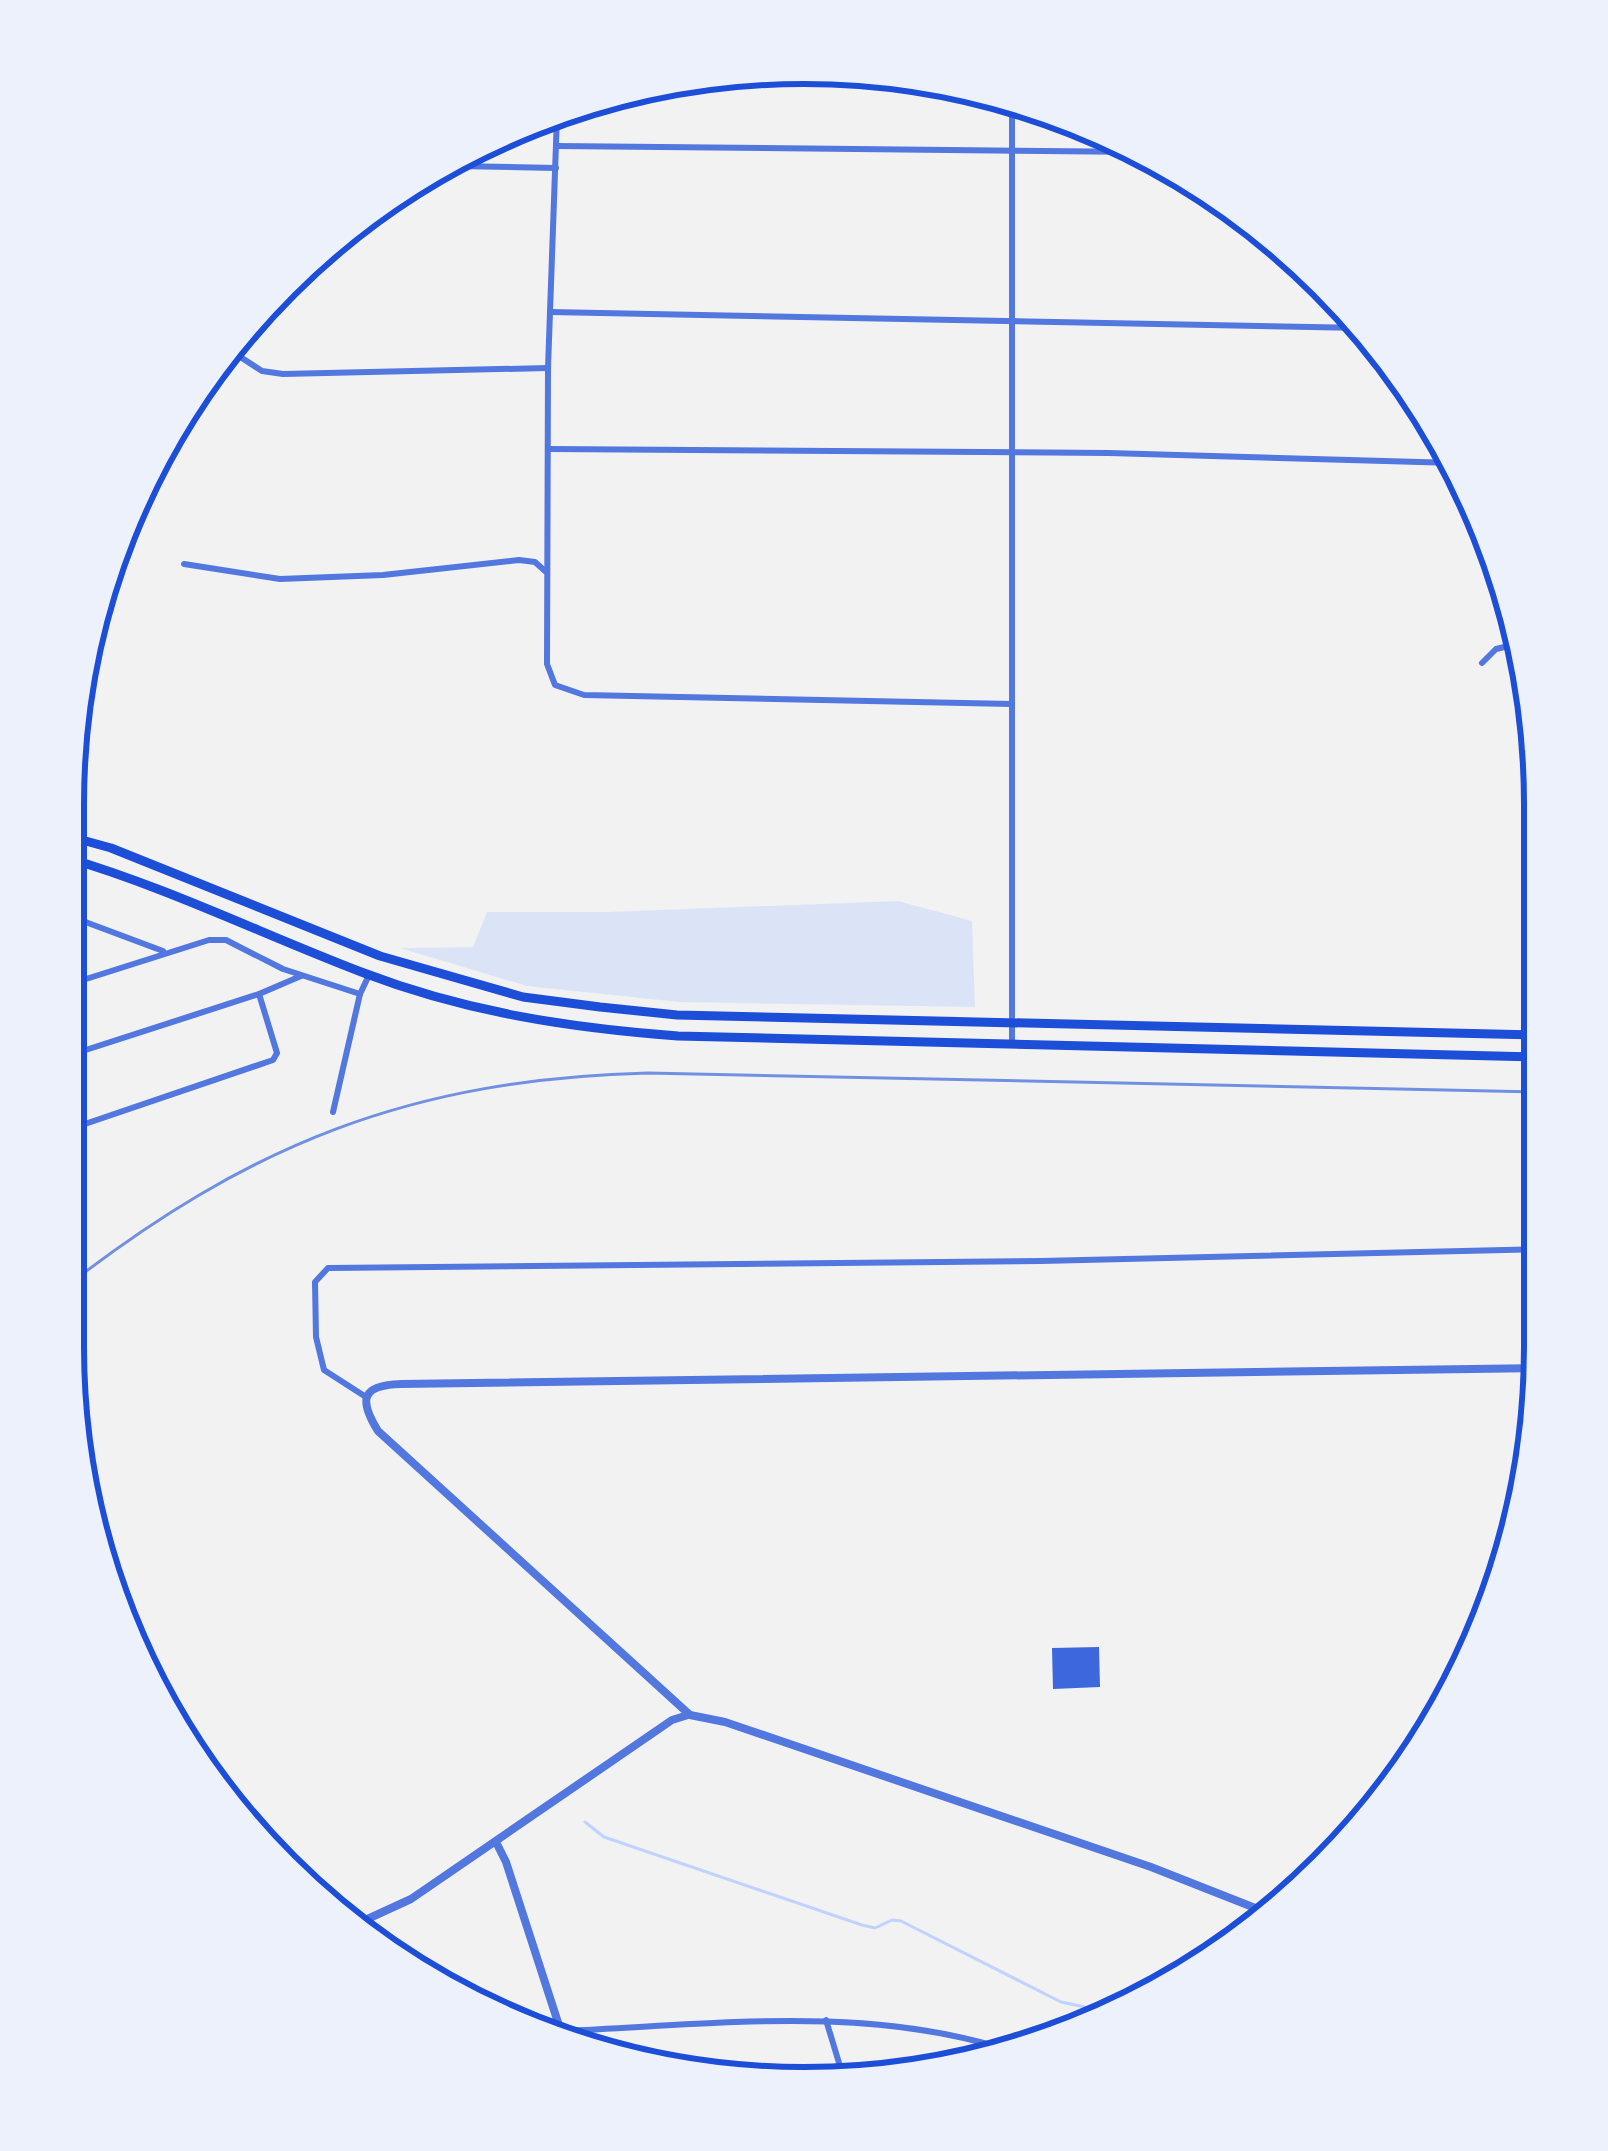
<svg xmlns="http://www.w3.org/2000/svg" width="1608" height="2151" font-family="'Fira Sans Condensed',sans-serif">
  <rect width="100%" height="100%" fill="#f2f2f2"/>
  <!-- green -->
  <polygon fill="#dbe4f7" points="898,901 972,921 975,1007 679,1002 527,986 400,948 473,947 487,912 608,912"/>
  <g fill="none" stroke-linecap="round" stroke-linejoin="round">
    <!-- stream -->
    <polyline stroke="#bfd3fe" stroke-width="3" points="585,1822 604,1837 862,1925 875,1928 892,1920 901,1921 1061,2002 1118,2014"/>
  </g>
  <!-- building -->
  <g fill="#3d67dc">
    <rect x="1532" y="1334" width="11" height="12"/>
    <polygon points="1099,1647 1100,1687 1053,1689 1052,1648"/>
  </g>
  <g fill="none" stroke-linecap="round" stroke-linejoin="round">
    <!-- minor -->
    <g stroke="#5277de" stroke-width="6">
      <polyline points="1012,107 1012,1041"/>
      <polyline points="557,116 548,368 547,664 555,685 584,695 1011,704"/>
      <polyline points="556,146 1145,152"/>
      <polyline points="455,166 556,168"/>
      <polyline points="550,312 1363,328"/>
      <polyline points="228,349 262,371 283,374 548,368"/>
      <polyline points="549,449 1109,453 1455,463"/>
      <polyline points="184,564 280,579 383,575 519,560 535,562 545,571"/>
      <polyline points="1482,663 1496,649 1521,643"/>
      <polyline points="64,914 163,951"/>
      <polyline points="64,986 209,940 226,940 283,969 360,994"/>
      <polyline points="64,1057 259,994 301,976"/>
      <polyline points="333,1112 360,994 369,975"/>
      <polyline points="64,1123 79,1126 273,1060 277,1053 259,994"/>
      <polyline points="366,1397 324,1370 316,1337 315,1282 328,1268 1041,1261 1542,1249"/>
      <polyline points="826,2020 846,2086"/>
      <polyline points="529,2029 558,2022"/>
      <path d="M 561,2031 C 711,2025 863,2004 1008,2050"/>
    </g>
    <!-- tertiary -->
    <g stroke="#5277de" stroke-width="8">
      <polyline points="497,1844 506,1862 564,2041"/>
      <path d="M 1273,1915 L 1151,1867 L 725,1722 L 690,1715 L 378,1431 C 358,1399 362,1385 401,1384 L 1543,1368"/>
      <polyline points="350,1927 411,1899 672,1720 688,1715"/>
    </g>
    <!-- primary -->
    <g stroke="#1d4ed8" stroke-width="9">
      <polyline points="64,835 111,848 380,956 523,997 600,1007 677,1015 1541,1035"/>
      <path d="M 64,857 C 167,887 264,935 364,973 C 466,1012 570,1028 678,1036 L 1541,1057"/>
    </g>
    <!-- rail -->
    <path stroke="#7290e2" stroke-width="3" d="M 63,1289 C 248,1144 412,1079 648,1073 L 1541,1092"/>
  </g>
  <!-- crop -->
  <path d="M0 0H1608V2151H0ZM804 84H804A720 720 0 0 1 1524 804V1347A720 720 0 0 1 804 2067H804A720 720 0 0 1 84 1347V804A720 720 0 0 1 804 84Z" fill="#edf1fc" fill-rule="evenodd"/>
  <path fill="none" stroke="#1d4ed8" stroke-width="6" d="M804 84H804A720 720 0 0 1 1524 804V1347A720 720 0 0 1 804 2067H804A720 720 0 0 1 84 1347V804A720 720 0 0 1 804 84Z"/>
</svg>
